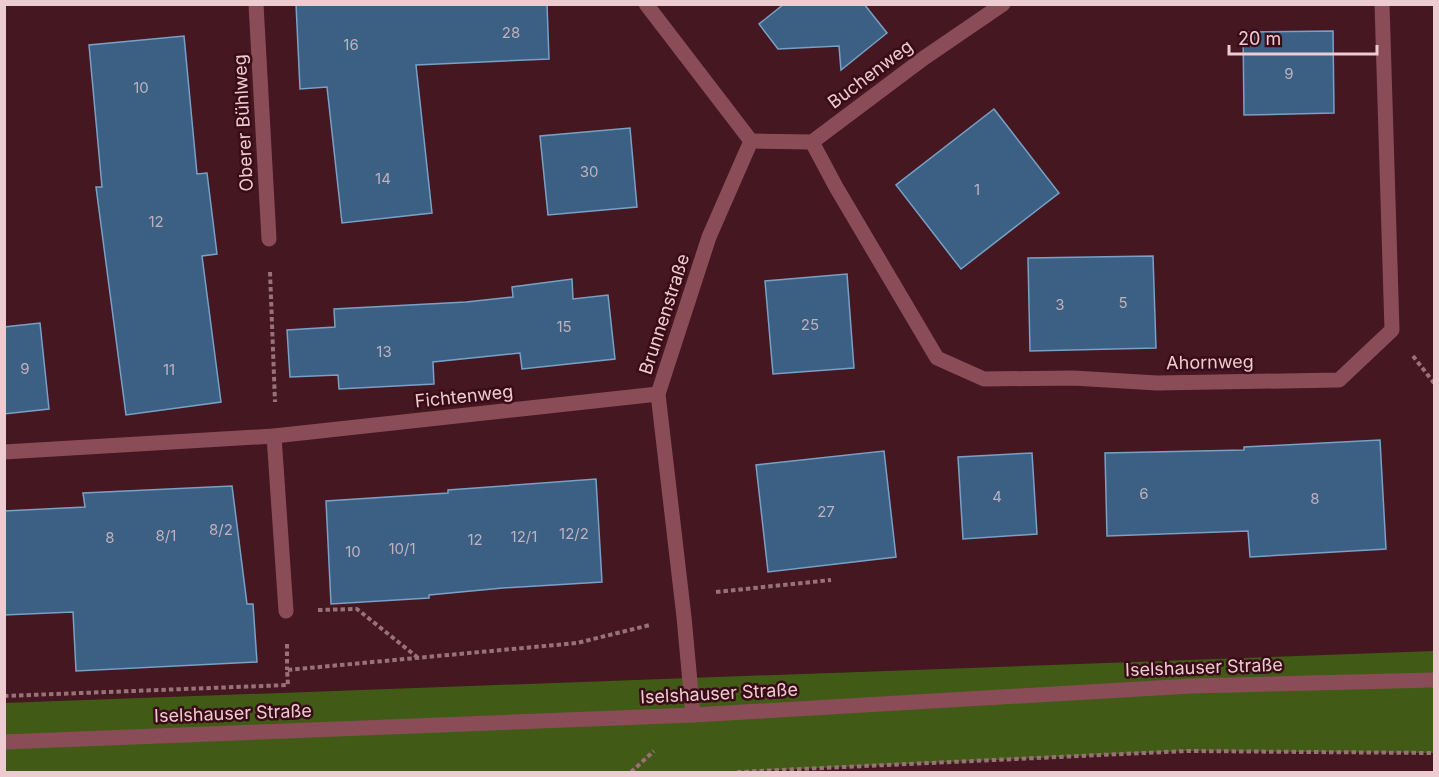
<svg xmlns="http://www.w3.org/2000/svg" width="1439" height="777" font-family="Inter,sans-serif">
  <rect width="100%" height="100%" fill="#441721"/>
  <!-- green -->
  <polygon fill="#415b16" points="1434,651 1434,753 1187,751 737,772 5,772 4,703"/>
  <!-- building -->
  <g fill="#3b6083" stroke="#79a0c6" stroke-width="1.5">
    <polygon points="296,4 547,4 549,59 416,65 432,213 342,223 327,87 300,89"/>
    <polygon points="784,4 864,4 887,33 841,70 839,46 778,49 759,24"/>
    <polygon points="1333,31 1334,113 1244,115 1243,32"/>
    <polygon points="184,36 197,174 207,173 217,254 202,256 221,402 126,415 96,187 102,187 89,45"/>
    <polygon points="994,109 1059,193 961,269 896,185"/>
    <polygon points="630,128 637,207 548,215 540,136"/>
    <polygon points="1153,256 1156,348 1030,351 1028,258"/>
    <polygon points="847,274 854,368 773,374 765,281"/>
    <polygon points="572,279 573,299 608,295 615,359 522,369 520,353 433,362 434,384 339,389 338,375 290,377 287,330 335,327 334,309 466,302 513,297 512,287"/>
    <polygon points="40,323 49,409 4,414 4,327"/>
    <polygon points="1380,440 1386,549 1250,557 1248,531 1107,536 1105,453 1244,450 1244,447"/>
    <polygon points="884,451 896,557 768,572 756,465"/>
    <polygon points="1032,453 1037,534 963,539 958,457"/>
    <polygon points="596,479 602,582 503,588 429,595 429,598 331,604 326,501 448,493 448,490"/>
    <polygon points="232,486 247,604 253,604 257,662 76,671 73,612 4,615 4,511 85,507 83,493"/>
  </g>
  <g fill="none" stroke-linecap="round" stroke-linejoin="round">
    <!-- path -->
    <g stroke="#987179" stroke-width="4" stroke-dasharray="4.5 3" stroke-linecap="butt">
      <polyline points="270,272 275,402"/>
      <polyline points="1413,356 1434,383"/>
      <polyline points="716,592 831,580"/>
      <polyline points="318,610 357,609 417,657"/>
      <polyline points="287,644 287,670"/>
      <polyline points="4,696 288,685 287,670 577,643 650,625"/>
      <polyline points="631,772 654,751"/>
      <polyline points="737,772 1187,751 1434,753"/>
    </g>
    <!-- minor -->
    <g stroke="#8a4d58" stroke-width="15">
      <polyline points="256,4 269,239"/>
      <polyline points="646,4 751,141 709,237 658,394 684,617 693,715"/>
      <polyline points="751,141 812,142 924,58 1003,4"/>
      <polyline points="812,142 836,187 937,358 984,379 1073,378 1157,383 1339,380 1392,330 1382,4"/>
      <polyline points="274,436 286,611"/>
      <polyline points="4,452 274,436 658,394"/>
    </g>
    <!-- tertiary -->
    <polyline stroke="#8a4d58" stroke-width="15" points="4,742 693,715 1191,686 1434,680"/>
  </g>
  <g text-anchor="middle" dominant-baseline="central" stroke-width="5" stroke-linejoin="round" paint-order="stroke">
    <!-- number labels -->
    <g font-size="15" fill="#c0b1be">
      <text x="511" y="32">28</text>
      <text x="351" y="44">16</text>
      <text x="1289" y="73">9</text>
      <text x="141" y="87">10</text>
      <text x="589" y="171">30</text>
      <text x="383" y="178">14</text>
      <text x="977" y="189">1</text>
      <text x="156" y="221">12</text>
      <text x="1123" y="302">5</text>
      <text x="1060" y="304">3</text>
      <text x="810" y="324">25</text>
      <text x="564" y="326">15</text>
      <text x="384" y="351">13</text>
      <text x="25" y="368">9</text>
      <text x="169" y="369">11</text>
      <text x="1144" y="493">6</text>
      <text x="997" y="496">4</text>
      <text x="1315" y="498">8</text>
      <text x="826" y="511">27</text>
      <text x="221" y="529">8/2</text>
      <text x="574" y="533">12/2</text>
      <text x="166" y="535">8/1</text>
      <text x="524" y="536">12/1</text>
      <text x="110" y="537">8</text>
      <text x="475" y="539">12</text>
      <text x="402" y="548">10/1</text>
      <text x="353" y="551">10</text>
    </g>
    <!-- street labels -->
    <g font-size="18" fill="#ecccd1" stroke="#390c18">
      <text transform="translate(870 74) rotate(-37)">Buchenweg</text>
      <text transform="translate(243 123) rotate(-93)">Oberer Bühlweg</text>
      <text transform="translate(664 314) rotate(-72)">Brunnenstraße</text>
      <text transform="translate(1210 362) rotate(-1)">Ahornweg</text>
      <text transform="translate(464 396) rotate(-6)">Fichtenweg</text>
      <text transform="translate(1204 667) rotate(-2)">Iselshauser Straße</text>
      <text transform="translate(719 693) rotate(-3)">Iselshauser Straße</text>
      <text transform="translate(233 713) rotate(-2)">Iselshauser Straße</text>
    </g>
  </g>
  <!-- border -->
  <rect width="1439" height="777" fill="none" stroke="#ecccd1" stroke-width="12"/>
  <!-- scale -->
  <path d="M1229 45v9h148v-9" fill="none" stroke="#ecccd1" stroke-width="3"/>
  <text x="1238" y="45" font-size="18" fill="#ecccd1" stroke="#390c18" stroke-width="4.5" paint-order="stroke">20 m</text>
</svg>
